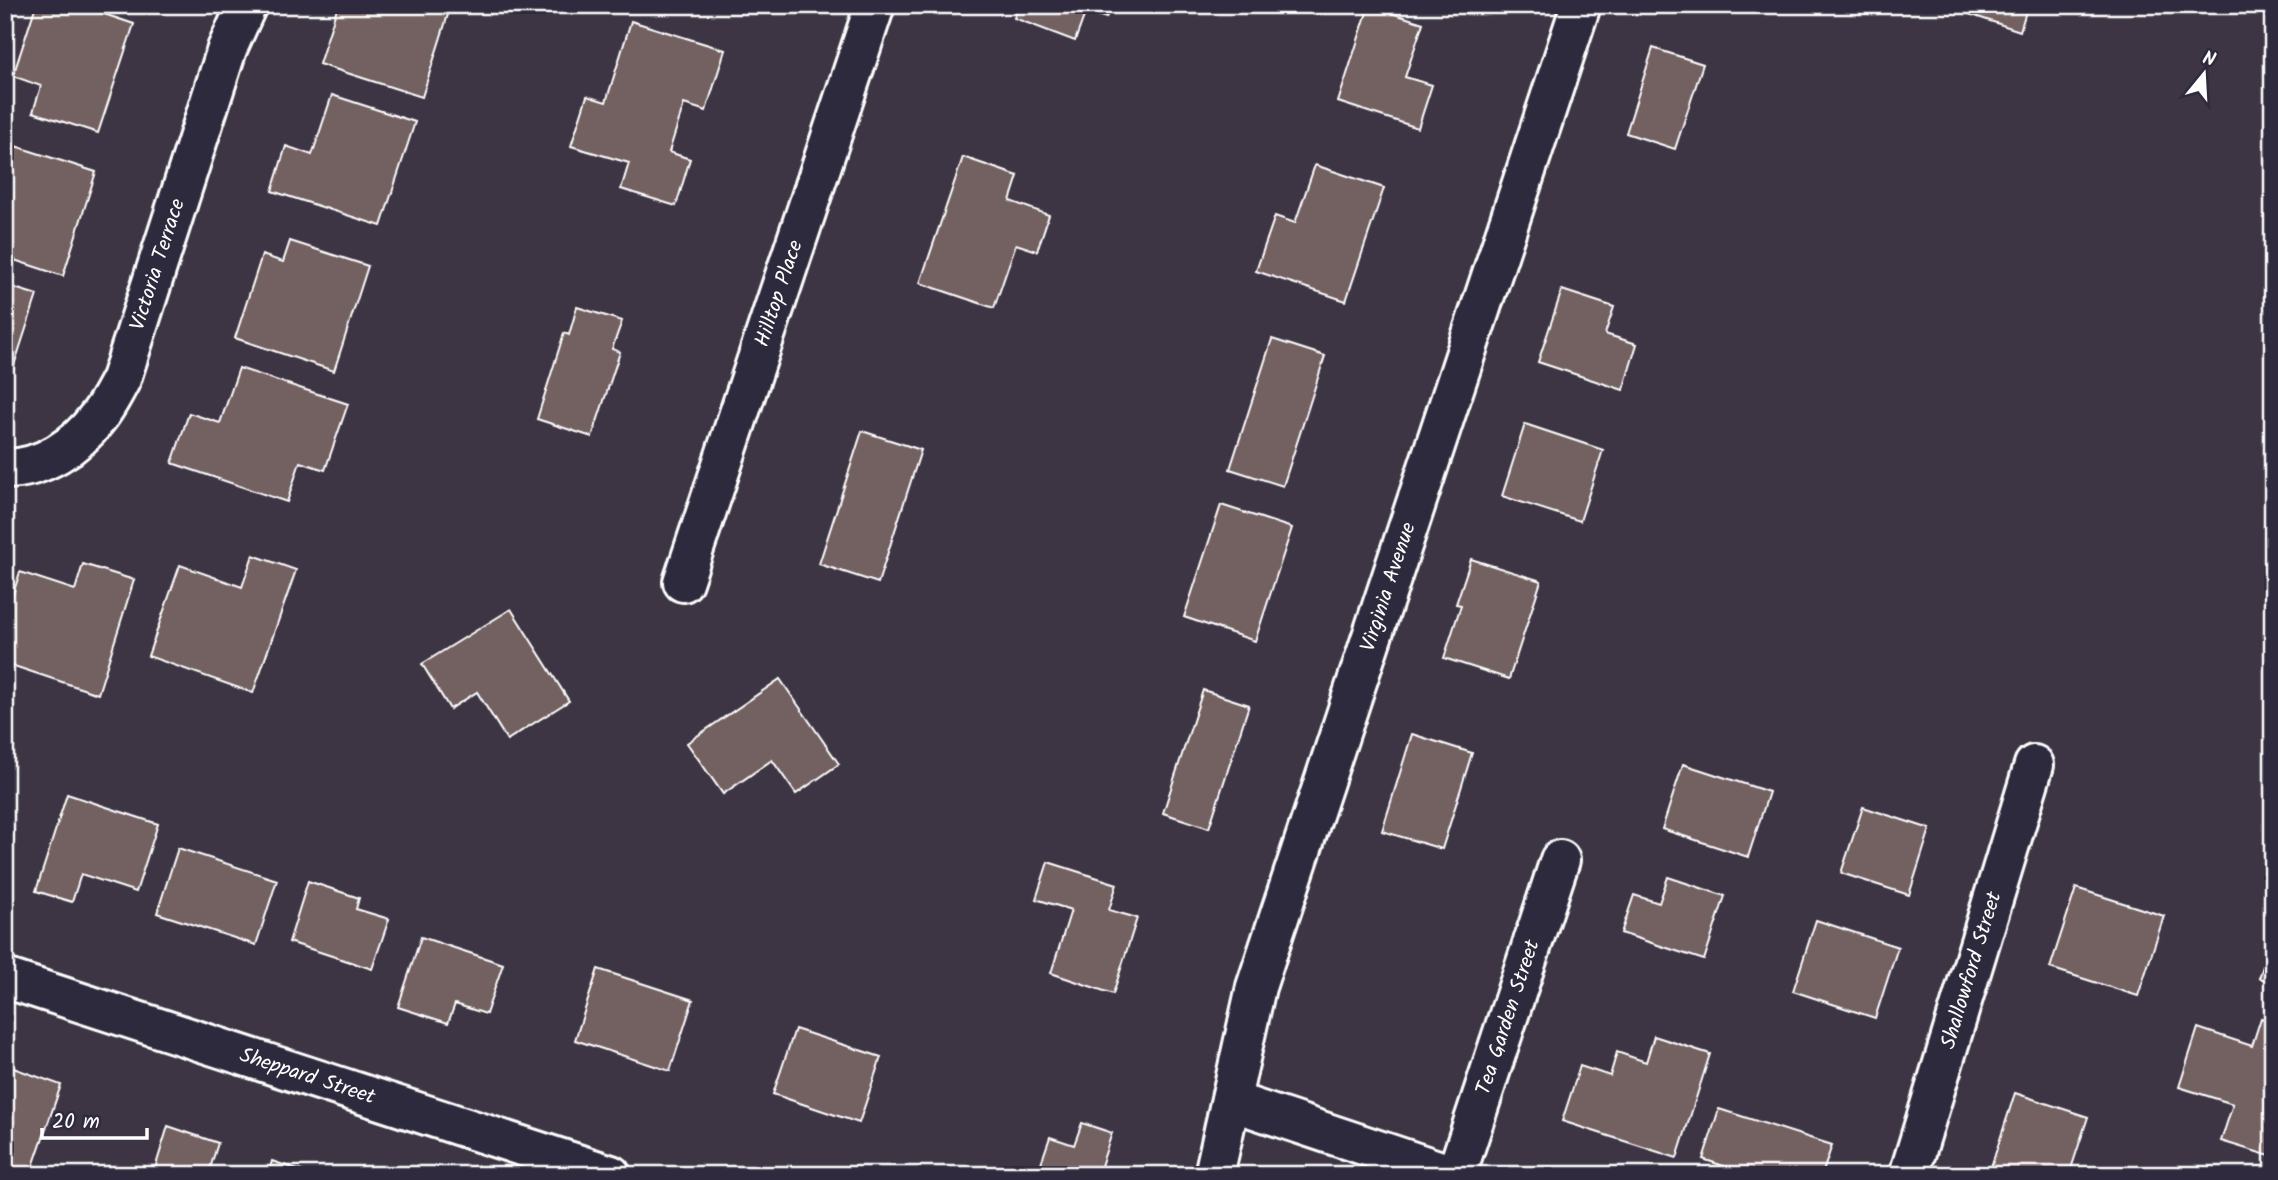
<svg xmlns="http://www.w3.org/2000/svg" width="2278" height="1180" font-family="Kalam,sans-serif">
  <rect width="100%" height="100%" fill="#3d3544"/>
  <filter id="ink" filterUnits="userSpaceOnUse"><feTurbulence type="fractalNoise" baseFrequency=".0143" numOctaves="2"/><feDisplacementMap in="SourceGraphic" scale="14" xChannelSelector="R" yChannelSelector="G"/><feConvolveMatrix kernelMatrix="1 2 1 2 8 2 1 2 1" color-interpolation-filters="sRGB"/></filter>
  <g filter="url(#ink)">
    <!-- building -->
    <g fill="#736160" stroke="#fff" stroke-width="2">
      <polygon points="36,5 77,5 134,24 98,133 33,112 41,86 13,76"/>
      <polygon points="338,5 451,5 422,97 319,64"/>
      <polygon points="1019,5 1111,5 1106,18 1086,11 1075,41 1014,18"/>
      <polygon points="1942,5 2028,5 2020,31"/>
      <polygon points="1369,6 1423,23 1405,77 1432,85 1418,128 1338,102"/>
      <polygon points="631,21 725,50 706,111 684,104 669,152 690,159 676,206 621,189 629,163 571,146 587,96 606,102"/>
      <polygon points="1653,48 1703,64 1675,149 1626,133"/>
      <polygon points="332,95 415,122 381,226 272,191 286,146 312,155"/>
      <polygon points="12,145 96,172 63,276 5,257 5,166"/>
      <polygon points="963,157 1018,176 1010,201 1049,215 1037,251 1016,244 994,308 920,283"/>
      <polygon points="1315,165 1384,188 1346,301 1256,271 1275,216 1295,223"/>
      <polygon points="290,241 368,266 334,371 235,338 262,255 283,262"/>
      <polygon points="5,285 37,295 5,393"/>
      <polygon points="1562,290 1614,307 1605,334 1637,344 1623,390 1538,362"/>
      <polygon points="577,307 622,321 612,349 620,352 592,437 537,419 564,333 569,335"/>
      <polygon points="1272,339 1325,356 1283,486 1230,469"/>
      <polygon points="239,368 348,404 325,470 300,462 287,502 172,463 189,413 220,423"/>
      <polygon points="1525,424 1603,450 1580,521 1502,496"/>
      <polygon points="862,431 921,450 878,583 819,564"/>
      <polygon points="1221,505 1292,528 1255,641 1184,617"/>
      <polygon points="253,555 296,570 253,693 148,656 180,565 242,587"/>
      <polygon points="1471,559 1541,581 1509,679 1444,658 1461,605 1456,604"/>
      <polygon points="83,564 134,580 98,694 5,663 5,619 20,572 75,590"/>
      <polygon points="511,609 569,701 507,740 477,692 450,709 422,664"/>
      <polygon points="780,679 839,764 796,794 772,760 723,794 687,743"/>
      <polygon points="1203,690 1249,705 1209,828 1163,813"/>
      <polygon points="1412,734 1472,753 1442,849 1382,831"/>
      <polygon points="1683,764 1769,792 1748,857 1662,829"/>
      <polygon points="67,794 158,824 136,892 81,874 72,902 36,891"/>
      <polygon points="1863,807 1930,829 1909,895 1841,873"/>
      <polygon points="178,848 277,880 256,945 157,913"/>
      <polygon points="1048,862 1117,884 1109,910 1137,918 1113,994 1051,973 1071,910 1036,899"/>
      <polygon points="1668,877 1725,896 1704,960 1621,933 1634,895 1659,903"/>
      <polygon points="308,881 359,898 356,909 389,919 372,969 289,942"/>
      <polygon points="2076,888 2164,916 2138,996 2050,968"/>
      <polygon points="1816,920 1898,947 1875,1018 1793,991"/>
      <polygon points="421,937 503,964 486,1014 455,1004 448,1023 398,1007"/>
      <polygon points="2273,937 2273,982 2259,978"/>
      <polygon points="598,969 693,1000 670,1071 575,1040"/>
      <polygon points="2261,1018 2273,1022 2273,1157 2221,1141 2233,1104 2179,1087 2198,1028 2252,1046"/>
      <polygon points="795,1029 881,1057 859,1123 773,1094"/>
      <polygon points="1654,1036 1710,1054 1677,1158 1562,1121 1580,1066 1610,1076 1617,1052 1646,1062"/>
      <polygon points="5,1065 61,1085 30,1175 5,1167"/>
      <polygon points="2015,1093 2088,1117 2069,1175 2015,1175 1991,1167"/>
      <polygon points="1719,1109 1832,1145 1822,1175 1750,1175 1703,1159"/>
      <polygon points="1082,1123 1112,1133 1098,1175 1037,1175 1050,1137 1074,1145"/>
      <polygon points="168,1126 218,1143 208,1175 153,1175"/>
      <polygon points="272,1161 313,1175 268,1175"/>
    </g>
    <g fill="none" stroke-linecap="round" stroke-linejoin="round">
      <!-- minor casing -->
      <g stroke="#fff" stroke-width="44">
        <g id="minor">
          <path id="s1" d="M 5,469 C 42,469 77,446 98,417 C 107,406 114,392 121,379 L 227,49 L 247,5"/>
          <path id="s2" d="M 683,582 L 875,5"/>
          <path id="s3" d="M 5,978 L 611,1175"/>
          <polyline points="1231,1101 1453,1175"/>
          <path id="s4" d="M 1214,1175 L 1256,987 L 1581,5"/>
          <path id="s5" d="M 1456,1175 L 1560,860"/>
          <path id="s6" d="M 1909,1175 L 2034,765"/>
        </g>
      </g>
      <!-- minor -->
      <use href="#minor" stroke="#2f2a3d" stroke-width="38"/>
    </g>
  </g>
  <g text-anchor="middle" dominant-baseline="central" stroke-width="5" stroke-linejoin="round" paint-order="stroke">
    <!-- street labels -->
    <g font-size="21" fill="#fff" stroke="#2f2a3d">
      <text stroke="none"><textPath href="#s1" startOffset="275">Victoria Terrace</textPath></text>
      <text stroke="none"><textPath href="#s2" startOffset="304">Hilltop Place</textPath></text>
      <text stroke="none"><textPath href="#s4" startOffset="614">Virginia Avenue</textPath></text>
      <text stroke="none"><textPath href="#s6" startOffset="214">Shallowford Street</textPath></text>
      <text stroke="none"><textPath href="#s5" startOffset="166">Tea Garden Street</textPath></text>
      <text stroke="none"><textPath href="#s3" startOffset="318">Sheppard Street</textPath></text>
    </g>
  </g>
  <!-- margin -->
  <rect width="2278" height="1180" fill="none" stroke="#2f2a3d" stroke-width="28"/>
  <rect x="14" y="14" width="2250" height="1152" fill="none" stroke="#fff" stroke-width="2.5" filter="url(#ink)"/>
  <!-- north arrow -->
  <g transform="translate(2204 74) rotate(18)" stroke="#2f2a3d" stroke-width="5" paint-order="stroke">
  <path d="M0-5L12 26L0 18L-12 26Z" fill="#ffffff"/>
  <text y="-10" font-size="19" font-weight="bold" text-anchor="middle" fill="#ffffff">N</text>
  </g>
  <!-- scale -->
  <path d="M42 1128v10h105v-10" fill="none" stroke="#ffffff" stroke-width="3.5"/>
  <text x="52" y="1128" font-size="21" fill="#ffffff" stroke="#2f2a3d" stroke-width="5" paint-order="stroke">20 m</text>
</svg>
